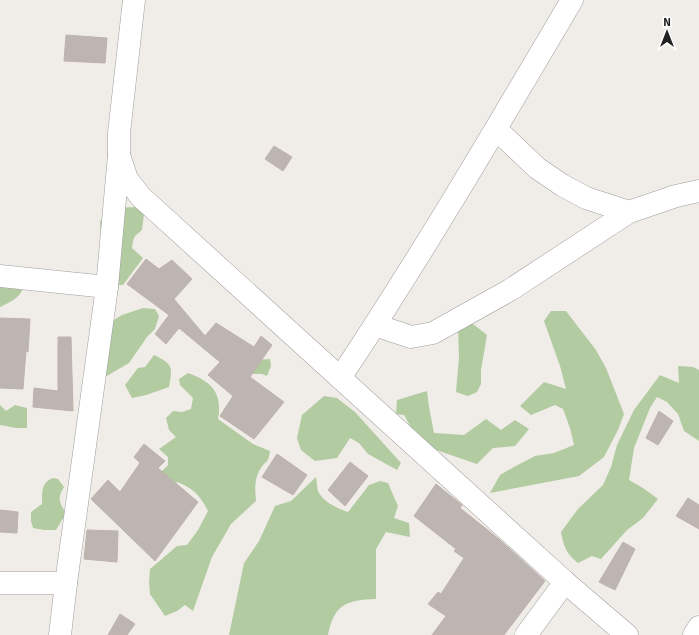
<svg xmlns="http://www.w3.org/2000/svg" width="699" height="635" font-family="Signika,sans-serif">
  <rect width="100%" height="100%" fill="#f0ede8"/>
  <!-- forest -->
  <g fill="#b2cba1">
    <polygon points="138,207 144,214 142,230 135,236 133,241 132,248 143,258 123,285 115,285 102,252 100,222 109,208"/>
    <path d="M 0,279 L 24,282 C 23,297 12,301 0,307 Z"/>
    <polygon points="143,308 155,309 159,316 155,329 147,337 129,363 105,377 107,324 122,315"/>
    <polygon points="551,311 566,311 596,350 606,368 624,414 618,430 604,457 579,476 490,493 500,475 514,467 535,456 554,453 574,445 570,428 563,409 555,405 531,415 520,406 544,382 566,389 560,366 544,321"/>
    <polygon points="473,324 487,335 481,370 481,384 477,392 468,396 456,392 459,358 458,328"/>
    <path d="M 154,355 C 173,364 173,367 169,387 L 146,395 L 132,398 L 125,385 L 138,368 L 145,367 Z"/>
    <polygon points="270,359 271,366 267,376 262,374 246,374 252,360"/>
    <path d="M 678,366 L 693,367 L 699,370 L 699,441 L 684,431 L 678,414 L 667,402 L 657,397 L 650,408 L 634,448 L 629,480 L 643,488 L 658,499 L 643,518 L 627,530 L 601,559 L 592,556 L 578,563 C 566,553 564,547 561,532 L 578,509 L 603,485 L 611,467 L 617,445 L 634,410 L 660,375 L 679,383 Z"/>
    <path d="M 188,373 C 211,381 223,393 218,419 L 253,444 L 270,451 C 268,464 267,459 261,468 C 254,478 255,490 256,501 L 231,524 L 212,557 L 193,611 L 185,605 L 177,611 L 165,616 L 150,594 L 149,582 L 150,569 L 177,546 L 187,545 L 198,530 L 208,511 C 200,495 193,488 177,482 L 168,490 L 157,476 L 168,465 L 168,457 L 159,449 L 176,437 L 169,430 L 166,418 L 173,411 L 182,412 L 191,409 L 193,398 L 180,385 L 179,379 Z"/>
    <polygon points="427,391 429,407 434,433 464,435 486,419 501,430 515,420 529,429 515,446 493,448 477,464 436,450 420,443 404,415 396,414 397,400"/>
    <polygon points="324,396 337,398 355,412 401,463 397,470 368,454 359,443 350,438 337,458 315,461 301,450 297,438 302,415"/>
    <polygon points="0,405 6,411 15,405 27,408 27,428 16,428 0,425"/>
    <path d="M 316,477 C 317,481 317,487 318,491 C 322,501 338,509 348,512 L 369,485 L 380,481 L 388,483 L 398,506 L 394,518 L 409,523 L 410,537 L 386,532 L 376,549 L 376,599 C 347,600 334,604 328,635 L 229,635 L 244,563 L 259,541 L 275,506 L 291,501 Z"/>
    <path d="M 53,478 L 58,479 L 64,487 C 57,498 59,502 66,513 L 56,530 L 44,530 L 33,528 L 31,521 L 31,512 L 42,504 C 42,493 41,482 53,478 Z"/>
  </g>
  <!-- building -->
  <g fill="#bdb5b1" stroke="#c0b2ac">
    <polygon points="66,35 107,38 105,63 64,61"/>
    <polygon points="274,146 292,157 283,171 265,159"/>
    <polygon points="146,259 159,269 172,260 192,279 174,299 205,336 216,323 254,347 261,336 272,345 250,377 284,402 254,439 220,416 233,396 208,375 220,362 179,328 166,344 155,334 169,315 127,284"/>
    <polygon points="0,318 30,319 28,352 26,351 23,389 0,388"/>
    <polygon points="58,337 71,337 73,411 33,407 34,388 58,391"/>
    <polygon points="659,411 673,421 658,445 646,438"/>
    <polygon points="144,444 165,461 158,468 198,502 155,561 91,499 108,480 120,492 140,463 134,457"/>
    <polygon points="277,454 307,475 293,495 262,477"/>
    <polygon points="350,462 368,476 345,506 328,490"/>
    <polygon points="436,484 462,505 460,508 499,539 545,581 504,635 432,635 446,616 428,604 438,592 441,594 464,558 454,551 456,549 414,516"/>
    <polygon points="688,498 699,505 699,529 676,516"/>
    <polygon points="0,510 18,512 17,533 0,532"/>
    <polygon points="87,530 118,531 117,562 84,559"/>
    <polygon points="623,542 635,549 615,590 599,582"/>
    <polygon points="120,614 135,624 127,635 108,635"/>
  </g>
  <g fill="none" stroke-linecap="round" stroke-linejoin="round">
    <!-- minor casing -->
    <g stroke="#9e9e9e" stroke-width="23">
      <g id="minor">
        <polyline points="496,129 537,168 562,185 586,198 629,212"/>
        <polyline points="119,155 127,179 141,197 565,582 627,635"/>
        <polyline points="0,276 107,287"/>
        <polyline points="375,325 411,337 433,333 510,290 629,212 676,196 699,191"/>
        <path d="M 340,378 C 422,255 497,127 572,0"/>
        <polyline points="0,583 66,583"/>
        <polyline points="60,635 66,583 107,287 119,155 119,133 134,0"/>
        <polyline points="526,635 565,582"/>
        <polyline points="694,635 699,627"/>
      </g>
    </g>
    <!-- minor -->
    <use href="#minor" stroke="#fff" stroke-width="22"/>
  </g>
  <!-- north arrow -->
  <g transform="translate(667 32)" stroke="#ffffff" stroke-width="3" paint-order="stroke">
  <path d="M0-3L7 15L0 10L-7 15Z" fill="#212121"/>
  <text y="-6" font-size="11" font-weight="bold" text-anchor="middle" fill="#212121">N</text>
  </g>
</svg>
